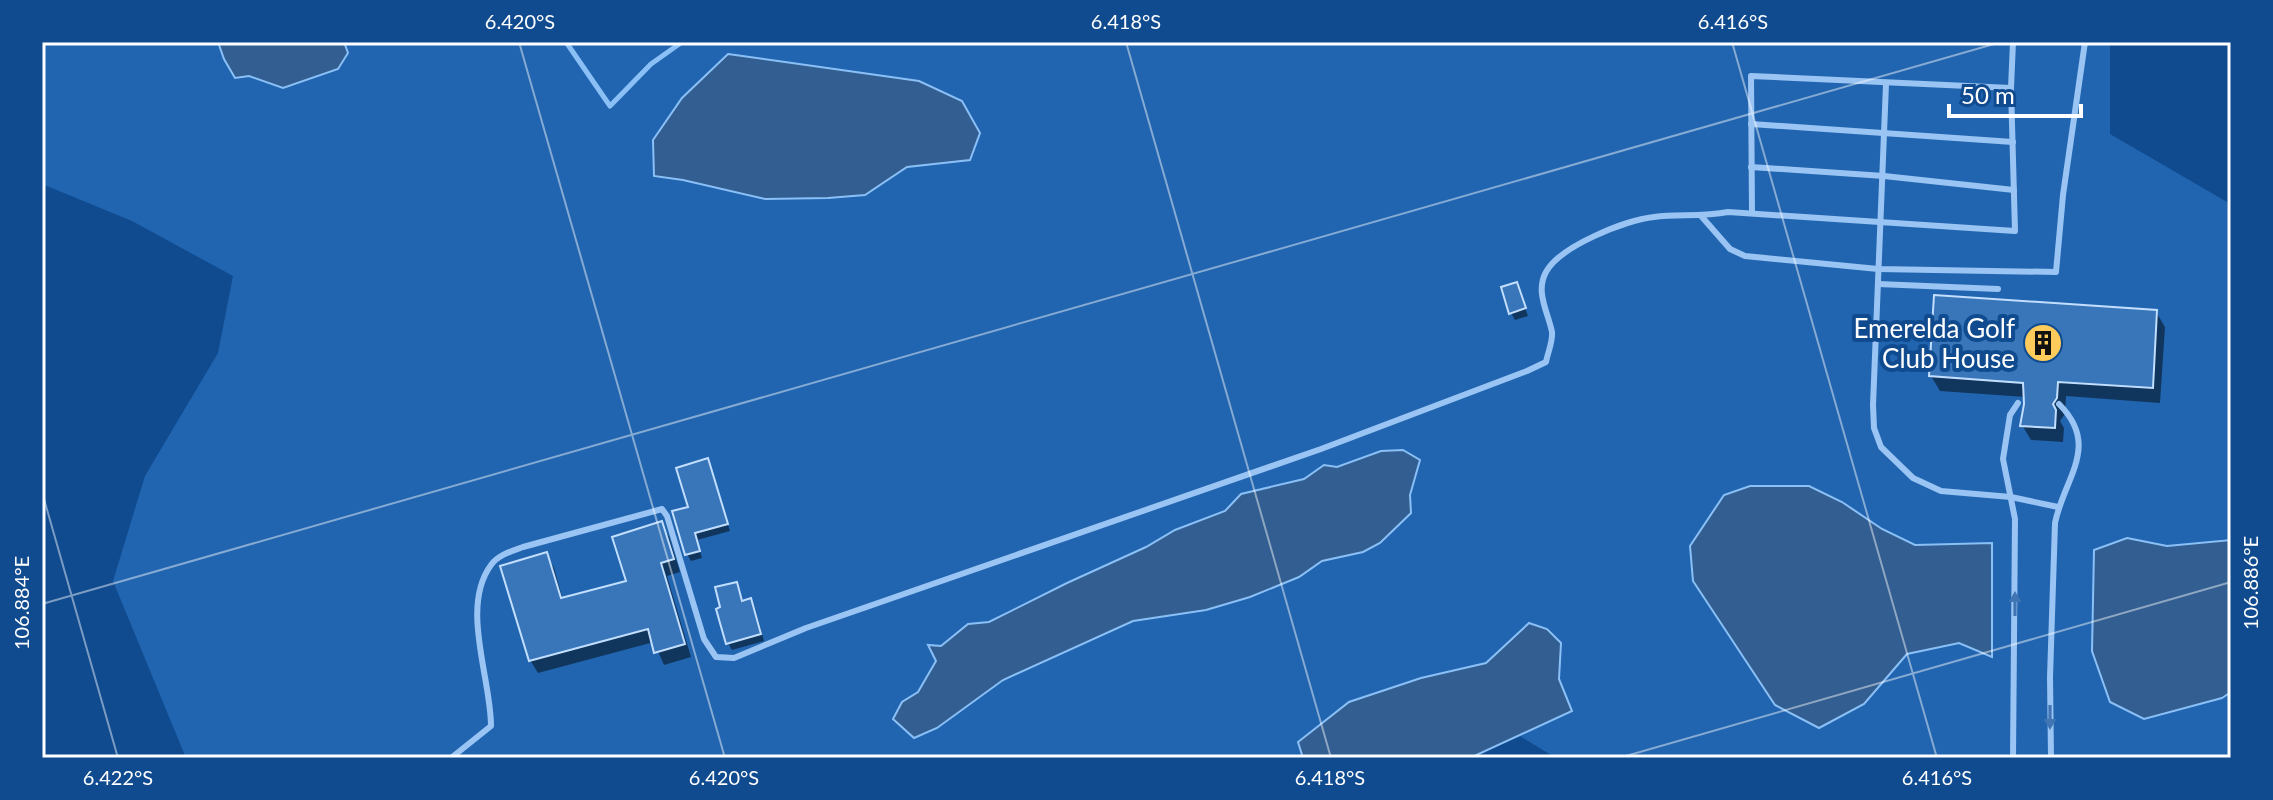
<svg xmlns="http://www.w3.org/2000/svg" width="2273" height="800" font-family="Lato,sans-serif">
  <rect width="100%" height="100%" fill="#104b90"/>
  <!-- green -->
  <polygon fill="#2165b0" points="42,42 2110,42 2110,134 2227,202 2231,210 2231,758 1556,758 1520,736 1470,758 186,758 113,581 145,476 218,353 233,276 132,221 42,184"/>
  <!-- water -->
  <g fill="#325e91" stroke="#8bc0f7" stroke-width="2">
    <polygon points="218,42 344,42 348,53 338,69 283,88 249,76 235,78 224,59"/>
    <polygon points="728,54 919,81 962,101 980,133 970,160 907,167 865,195 828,198 765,199 683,180 654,176 653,140 682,98"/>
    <polygon points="1403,450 1420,460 1410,495 1411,513 1380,543 1363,552 1322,561 1299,577 1250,597 1206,610 1133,621 1003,680 937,728 914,738 893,719 902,702 918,692 936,661 928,645 941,646 968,624 989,622 1067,583 1146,547 1175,530 1225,511 1241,494 1304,479 1324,465 1337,467 1381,451"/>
    <polygon points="1750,486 1809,486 1842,502 1882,529 1915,545 1992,543 1992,657 1959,643 1907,654 1864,704 1819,728 1775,705 1693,581 1690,546 1724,495"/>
    <polygon points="2127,538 2167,546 2231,540 2231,692 2222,698 2144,719 2110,702 2092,651 2094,550"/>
    <polygon points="1529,623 1547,629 1561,643 1559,679 1572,711 1470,758 1303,758 1298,742 1349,702 1421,678 1486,663"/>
  </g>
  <!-- shadow -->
  <g fill="#0007">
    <polygon points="1516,284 1528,316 1515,320 1511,313"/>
    <polygon points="2156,312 2165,327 2160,403 2066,396 2065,414 2060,421 2064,428 2063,442 2031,440 2022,425 2025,397 1940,391 1931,376"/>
    <polygon points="707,460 730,531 697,540 702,558 691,561 687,554 691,508"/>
    <polygon points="661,524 669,537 680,572 667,576 691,657 664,665 654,642 538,673 530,660 546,554 554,568 563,600 628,582"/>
    <polygon points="736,584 743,603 750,601 755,608 764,641 732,650 728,643"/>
  </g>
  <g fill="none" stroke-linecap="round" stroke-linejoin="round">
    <!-- stream -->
    <polyline stroke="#8bc0f7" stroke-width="5" points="566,42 610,106 651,64 682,42"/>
  </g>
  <!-- building -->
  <g fill="#3875b9" stroke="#c1defe" stroke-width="2">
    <polygon points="1517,282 1526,308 1509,314 1501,287"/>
    <polygon points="1934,295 2157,310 2153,388 2058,382 2057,398 2053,404 2056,410 2055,428 2020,426 2024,404 2023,383 1929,376"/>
    <polygon points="708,458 728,524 695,533 700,551 685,555 672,511 688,507 676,468"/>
    <polygon points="662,521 674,559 661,563 685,644 654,653 648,629 529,661 500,566 547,552 561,598 626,581 612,537"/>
    <polygon points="737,582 742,601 751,598 761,634 726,644 716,609 720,607 715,587"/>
  </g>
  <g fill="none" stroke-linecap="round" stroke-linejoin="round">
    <!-- lane -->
    <g stroke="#9ac4f3" stroke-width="6">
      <polyline points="1886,84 1873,405 1874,428 1881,447 1913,478 1941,491 2011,497 2058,507"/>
      <polyline points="1751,124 2013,142"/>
      <polyline points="1751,167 1884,176 2014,190"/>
      <polyline points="1752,213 1751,76 2011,88"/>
      <polyline points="1702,217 1730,249 1745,256 1878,269 2056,272 2063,195 2085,42"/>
      <polyline points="1878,284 1998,289"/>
      <path d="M 451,758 L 491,726 C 491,678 460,607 491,565 C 498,555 512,551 523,547 L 662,509 L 667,516 L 704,639 L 716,657 L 734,658 L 806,628 L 1321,449 L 1527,371 L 1546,362 C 1548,352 1553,341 1552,332 C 1548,312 1535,292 1546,272 C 1560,246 1626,220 1654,217 C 1679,214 1702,217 1728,212 L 2015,231 L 2011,88 L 2013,42"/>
      <polyline points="2013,758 2015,519 2003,459 2010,415 2018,403"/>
      <path d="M 2051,758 L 2050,677 L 2055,523 C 2064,478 2101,446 2059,404"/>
    </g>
  </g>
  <!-- one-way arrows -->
  <defs><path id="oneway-solid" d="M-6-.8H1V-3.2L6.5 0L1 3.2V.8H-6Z" transform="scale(2)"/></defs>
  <g fill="#4075b3">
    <use href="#oneway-solid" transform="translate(2015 604) rotate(-90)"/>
    <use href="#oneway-solid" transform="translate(2050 717) rotate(90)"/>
  </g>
  <!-- ticks -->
  <path fill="none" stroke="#fff" stroke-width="2" stroke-opacity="0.45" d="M 519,42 L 725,758M 1126,42 L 1331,758M 1732,42 L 1937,758M 42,492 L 118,758M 42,604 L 2001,42M 1619,758 L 2231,582"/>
  <!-- icons -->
  <defs>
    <g id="building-disc" transform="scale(2)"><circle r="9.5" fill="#ffcc5c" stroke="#104b90"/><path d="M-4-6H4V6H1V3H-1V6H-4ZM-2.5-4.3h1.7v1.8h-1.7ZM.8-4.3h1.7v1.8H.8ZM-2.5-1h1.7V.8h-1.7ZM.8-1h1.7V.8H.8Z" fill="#111"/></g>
  </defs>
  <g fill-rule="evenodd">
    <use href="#building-disc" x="2043" y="343"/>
  </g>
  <g text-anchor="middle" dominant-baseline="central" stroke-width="8" stroke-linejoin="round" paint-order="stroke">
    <!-- poi labels -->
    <g font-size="26" fill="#fff" stroke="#104b90" text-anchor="end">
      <text x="2015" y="328">Emerelda Golf<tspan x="2015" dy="30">Club House</tspan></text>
    </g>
  </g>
  <!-- border -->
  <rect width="2273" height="800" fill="none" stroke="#104b90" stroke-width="88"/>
  <!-- scale -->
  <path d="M1949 104v12h132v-12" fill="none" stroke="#ffffff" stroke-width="4"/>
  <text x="1961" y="104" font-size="24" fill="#ffffff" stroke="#104b90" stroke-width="6" paint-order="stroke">50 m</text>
  <rect x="44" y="44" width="2185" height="712" fill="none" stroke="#fff" stroke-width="3"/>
  <g font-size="20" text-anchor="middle" fill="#fff">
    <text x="520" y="29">6.420°S</text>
    <text x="1126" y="29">6.418°S</text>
    <text x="1733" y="29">6.416°S</text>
    <text transform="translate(2251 583) rotate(-90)" y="7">106.886°E</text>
    <text transform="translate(22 603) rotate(-90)" y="7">106.884°E</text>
    <text x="118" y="785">6.422°S</text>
    <text x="724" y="785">6.420°S</text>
    <text x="1330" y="785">6.418°S</text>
    <text x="1937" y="785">6.416°S</text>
  </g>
</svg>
